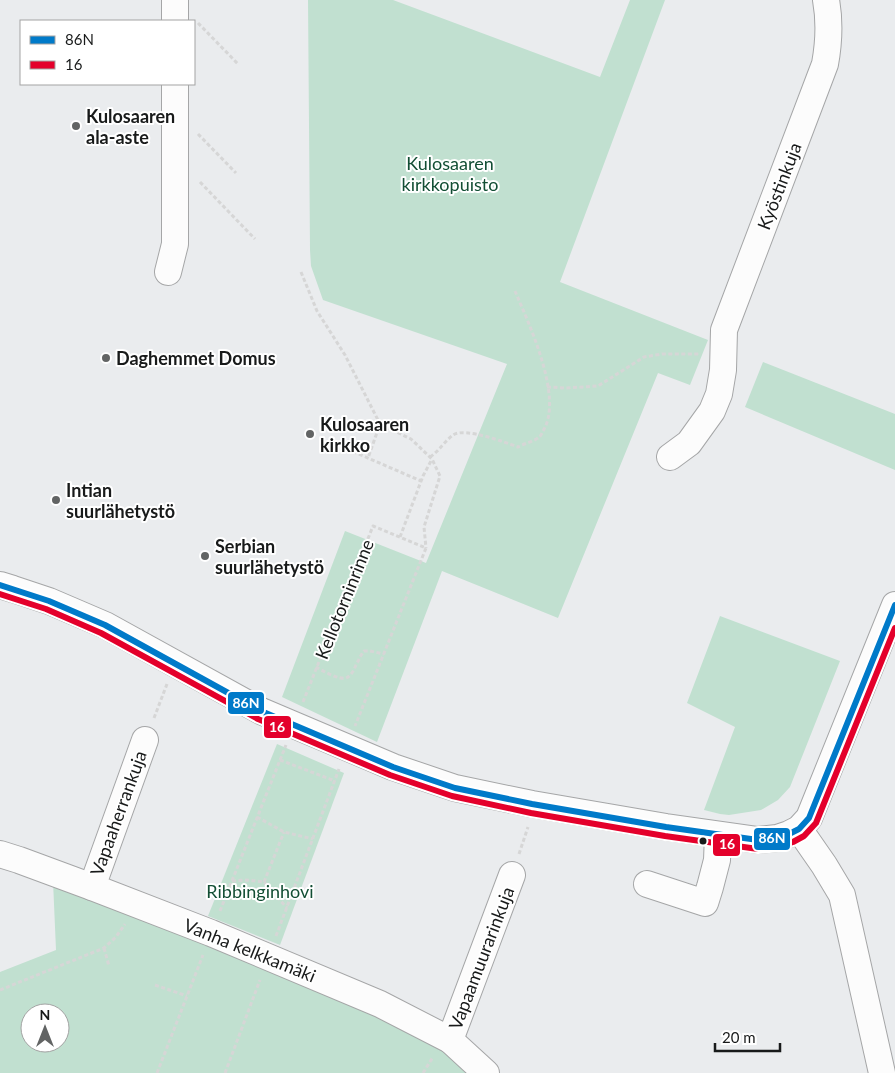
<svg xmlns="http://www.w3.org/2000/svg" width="895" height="1073" font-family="Lato,sans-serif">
  <rect width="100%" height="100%" fill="#eaecee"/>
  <!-- green -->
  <g fill="#c1e0d0" fill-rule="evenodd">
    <polygon points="308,0 393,0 600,77 630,0 665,0 560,282 708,340 690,385 658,373 558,618 442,571 377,742 282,697 345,531 426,563 507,364 323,300 311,266 310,250"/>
    <polygon points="763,362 895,414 895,470 745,407"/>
    <polygon points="720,616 840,661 790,787 778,800 761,810 729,815 720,814 704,810 735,727 687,703"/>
    <polygon points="277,744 344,773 280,945 208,916"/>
    <path d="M 53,881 L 144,914 L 434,1042 L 476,1073 L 0,1073 L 0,972 L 56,950 ZM 30,1013 L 60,1013 L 60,1043 L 30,1043 Z"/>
  </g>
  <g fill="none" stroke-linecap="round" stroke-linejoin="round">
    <!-- minor casing -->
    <g stroke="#a5a6a7" stroke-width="28">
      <g id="minor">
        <polyline points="175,0 175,21"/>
        <polyline points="168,272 175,244 175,84"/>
        <path d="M 670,457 L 689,443 L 712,411 L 719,394 L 723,370 L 724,330 L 825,64 C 829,42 830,22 826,0"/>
        <polyline points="0,585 13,589 49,601 105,625 261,711 393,767 455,788 532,804 666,827 758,840 777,838 789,834 799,829 809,818 895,605"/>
        <polyline points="799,829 824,865 842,895 882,1073"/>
        <polyline points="0,854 19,860 92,887 211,933 380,1004 450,1040 486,1073"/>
        <polyline points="647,884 705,903 710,887 717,860 718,835"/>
        <polyline points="92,887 145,740"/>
        <polyline points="450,1040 512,875"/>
      </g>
    </g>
    <!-- path -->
    <g stroke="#d6d6d6" stroke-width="3" stroke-dasharray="4 2.5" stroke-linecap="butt">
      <polyline points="198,23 238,64"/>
      <polyline points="198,134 236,173"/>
      <polyline points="200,182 255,239"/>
      <polyline points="301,272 317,311 345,355 380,424 368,458"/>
      <polyline points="547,387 566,388 598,386 644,357 662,354 701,354"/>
      <polyline points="380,424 411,439 432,459 440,476 424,527 426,548"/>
      <polyline points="347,449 421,481"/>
      <path d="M 430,457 C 439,451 444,442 453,435 C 465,427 504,442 518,447 C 523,444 535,441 539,437 C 541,436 542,433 543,431 C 564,398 529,324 515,291"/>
      <polyline points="400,537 423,476 432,459"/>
      <path d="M 316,667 C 323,671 339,680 346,678 C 351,676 354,670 356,665 C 359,660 360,656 364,651 L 370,651 L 384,654"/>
      <polyline points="303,702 373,526 426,548 355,726"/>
      <polyline points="154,718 167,684"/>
      <polyline points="280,760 335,781"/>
      <polyline points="257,817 284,832 313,839"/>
      <polyline points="519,854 528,827"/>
      <polyline points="232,881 247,880 264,882 287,908"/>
      <polyline points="264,882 284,832"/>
      <polyline points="220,911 286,745"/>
      <polyline points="276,936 339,769"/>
      <polyline points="104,948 109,966"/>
      <polyline points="155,985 187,996"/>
      <polyline points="0,990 104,948 116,937 125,924"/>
      <polyline points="157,1073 203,955"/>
      <polyline points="225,1073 260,980"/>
      <polyline points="423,1073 433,1057"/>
    </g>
    <!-- minor -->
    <use href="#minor" stroke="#fcfcfc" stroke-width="26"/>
    <!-- bus-1 casing -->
    <g stroke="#fff" stroke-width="10">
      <polyline id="bus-1" points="0,585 49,601 105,625 261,711 393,767 455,788 532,804 666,827 758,840 777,838 789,834 799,829 809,818 895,605"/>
    </g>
    <!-- bus-2 casing -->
    <g stroke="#fff" stroke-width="10">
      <polyline id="bus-2" points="0,594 46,609 101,633 258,719 390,775 452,796 531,813 665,836 758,849 779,847 793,842 804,836 816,823 895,628"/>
    </g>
    <!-- bus-1 -->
    <use href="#bus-1" stroke="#007ac9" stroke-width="6"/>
    <!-- bus-2 -->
    <use href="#bus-2" stroke="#e4002b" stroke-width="6"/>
  </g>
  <!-- markers -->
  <g fill="#626464" stroke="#fff" stroke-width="2">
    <circle cx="76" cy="126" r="5"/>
    <circle cx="106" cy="358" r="5"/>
    <circle cx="310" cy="434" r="5"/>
    <circle cx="56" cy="500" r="5"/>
    <circle cx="205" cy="556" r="5"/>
  </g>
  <circle fill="#181a1a" stroke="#fff" stroke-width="2" cx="703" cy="841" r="4.5"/>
  <g text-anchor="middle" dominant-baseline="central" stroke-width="4" stroke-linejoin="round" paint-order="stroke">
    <!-- poi labels -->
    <g font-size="18" font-weight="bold" fill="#181a1a" stroke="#fff" text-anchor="start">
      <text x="86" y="116">Kulosaaren<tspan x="86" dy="21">ala-aste</tspan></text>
      <text x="116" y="358">Daghemmet Domus</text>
      <text x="320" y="424">Kulosaaren<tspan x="320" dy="21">kirkko</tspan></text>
      <text x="66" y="490">Intian<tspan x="66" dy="21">suurlähetystö</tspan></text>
      <text x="215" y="546">Serbian<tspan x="215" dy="21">suurlähetystö</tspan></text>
    </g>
    <!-- park labels -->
    <g font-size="18" fill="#124e34" stroke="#fff">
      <text x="450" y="163">Kulosaaren<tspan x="450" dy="21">kirkkopuisto</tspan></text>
      <text x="260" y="891">Ribbinginhovi</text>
    </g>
    <!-- street labels -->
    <g font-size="18" fill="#181a1a" stroke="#fff">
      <text transform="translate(779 186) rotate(-69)">Kyöstinkuja</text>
      <text transform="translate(344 599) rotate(-68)">Kellotorninrinne</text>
      <text transform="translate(118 813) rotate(-70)">Vapaaherrankuja</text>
      <text transform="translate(250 950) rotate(22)">Vanha kelkkamäki</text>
      <text transform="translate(481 958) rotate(-69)">Vapaamuurarinkuja</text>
    </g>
  </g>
  <g stroke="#fff" stroke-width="2">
    <rect x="227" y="691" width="38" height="24" rx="5" fill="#007ac9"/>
    <rect x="263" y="715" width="29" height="24" rx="5" fill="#e4002b"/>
    <rect x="753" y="827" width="38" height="24" rx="5" fill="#007ac9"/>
    <rect x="712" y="833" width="29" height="24" rx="5" fill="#e4002b"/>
  </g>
  <g font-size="14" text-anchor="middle" font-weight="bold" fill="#fff">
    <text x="246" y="708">86N</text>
    <text x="277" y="732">16</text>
    <text x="772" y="843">86N</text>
    <text x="727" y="849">16</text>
  </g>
  <!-- legend -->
  <rect x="20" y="20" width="175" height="65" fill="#ffffff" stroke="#a3a3a3"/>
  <rect x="30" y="36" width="25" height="8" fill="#007ac9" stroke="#a3a3a3"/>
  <text x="65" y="45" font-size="15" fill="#181a1a">86N</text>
  <rect x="30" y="61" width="25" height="8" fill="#e4002b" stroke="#a3a3a3"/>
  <text x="65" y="70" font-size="15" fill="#181a1a">16</text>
  <!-- north arrow -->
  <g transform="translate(45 1028)"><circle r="24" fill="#ffffff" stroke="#a3a3a3"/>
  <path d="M0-4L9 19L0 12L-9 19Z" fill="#626464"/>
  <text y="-8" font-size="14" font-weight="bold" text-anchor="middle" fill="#181a1a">N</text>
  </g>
  <!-- scale -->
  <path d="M715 1043v8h65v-8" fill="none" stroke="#181a1a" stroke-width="2.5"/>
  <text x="722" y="1043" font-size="15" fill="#181a1a" stroke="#ffffff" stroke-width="4" paint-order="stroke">20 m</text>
</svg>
